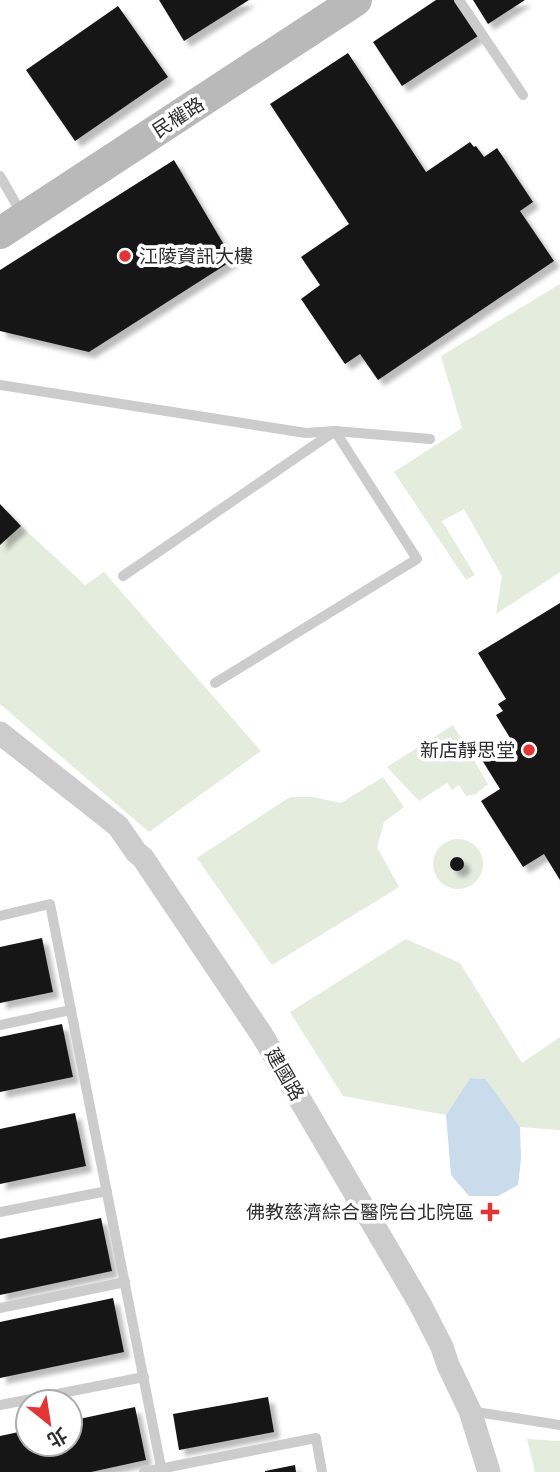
<svg xmlns="http://www.w3.org/2000/svg" width="560" height="1472" font-family="'Asap Condensed','Noto Sans TC',sans-serif">
  <defs>
    <filter id="shadow"><feDropShadow dx="6" dy="6" stdDeviation="2" flood-color="#0004"/></filter>
  </defs>
  <rect width="100%" height="100%" fill="#fff"/>
  <!-- green -->
  <g fill="#e4ecde">
    <polygon points="560,284 560,572 496,614 502,576 464,509 442,521 475,575 466,580 394,472 462,428 441,356"/>
    <polygon points="21,526 85,585 104,572 261,751 149,832 0,704 0,545"/>
    <polygon points="453,725 488,784 476,794 466,796 459,785 452,790 447,783 419,801 387,767"/>
    <polygon points="383,777 404,807 384,822 377,847 399,887 272,965 197,858 290,797 313,797 341,803"/>
    <circle cx="458" cy="864" r="25"/>
    <polygon points="406,939 460,963 522,1063 560,1037 560,1130 520,1127 486,1079 470,1078 446,1115 343,1096 290,1012"/>
    <polygon points="527,1439 560,1441 560,1472 535,1472"/>
  </g>
  <!-- water -->
  <polygon fill="#cadcec" points="470,1078 486,1079 520,1127 521,1159 518,1185 498,1196 469,1196 451,1175 446,1115"/>
  <!-- building -->
  <g fill="#161616" filter="url(#shadow)">
    <polygon points="159,0 249,0 184,41"/>
    <polygon points="436,0 454,0 478,36 402,86 373,42"/>
    <polygon points="473,0 525,0 488,24"/>
    <polygon points="118,6 168,77 75,141 26,70"/>
    <polygon points="348,53 426,172 470,142 474,147 476,146 484,157 497,148 533,202 520,211 554,261 378,380 360,354 345,364 301,299 320,285 301,257 349,224 270,104"/>
    <polygon points="174,160 233,260 89,352 0,331 0,270"/>
    <polygon points="0,504 21,526 0,545"/>
    <polygon points="560,603 560,880 544,854 523,867 481,801 500,789 482,760 512,741 496,715 503,711 498,704 506,699 478,653"/>
    <circle cx="457" cy="864" r="7"/>
    <polygon points="42,938 53,992 0,1003 0,947"/>
    <polygon points="62,1024 73,1077 0,1092 0,1037"/>
    <polygon points="75,1113 86,1166 0,1184 0,1129"/>
    <polygon points="101,1218 112,1271 0,1295 0,1239"/>
    <polygon points="113,1298 124,1352 0,1378 0,1322"/>
    <polygon points="268,1397 274,1432 179,1450 173,1414"/>
    <polygon points="135,1407 146,1460 91,1472 0,1472 0,1436 28,1430 28,1444 70,1444 70,1421"/>
    <polygon points="295,1465 296,1472 265,1472 265,1471"/>
  </g>
  <g fill="none" stroke-linecap="round" stroke-linejoin="round">
    <!-- lane -->
    <g stroke="#ccc" stroke-width="10">
      <polyline points="459,0 523,95"/>
      <polyline points="0,176 23,216"/>
      <polyline points="0,385 306,433 335,431 430,439"/>
      <polyline points="123,576 335,431 417,559 215,683"/>
      <polyline points="0,916 50,904 162,1472"/>
      <polyline points="0,1025 71,1010"/>
      <polyline points="0,1212 107,1191"/>
      <polyline points="0,1308 125,1282"/>
      <polyline points="0,1405 144,1377"/>
      <polyline points="470,1411 560,1425"/>
      <polyline points="144,1472 316,1438 322,1472"/>
    </g>
    <!-- street -->
    <polyline stroke="#ccc" stroke-width="23" points="0,733 118,826 136,852 143,858 262,1035 420,1304 442,1347 448,1365 470,1411 489,1472"/>
    <!-- secondary -->
    <polyline stroke="#b9b9b9" stroke-width="32" points="0,233 356,0"/>
  </g>
  <!-- markers -->
  <g fill="#e33535" stroke="#fff" stroke-width="2.5">
    <circle cx="125" cy="256" r="7"/>
    <circle cx="529" cy="750" r="7"/>
    <path d="M486.5 1201.5h7v7h7v7h-7v7h-7v-7h-7v-7h7z"/>
  </g>
  <g text-anchor="middle" dominant-baseline="central" stroke-width="7" stroke-linejoin="round" paint-order="stroke">
    <!-- street labels -->
    <g font-size="19" fill="#2f2f2f" stroke="#fff">
      <text transform="translate(178 117) rotate(-33)">民權路</text>
      <text transform="translate(285 1074) rotate(60)">建國路</text>
    </g>
    <!-- poi labels -->
    <g font-size="19" fill="#2f2f2f" stroke="#fff" text-anchor="end">
      <text x="139" y="256" text-anchor="start">江陵資訊大樓</text>
      <text x="515" y="750">新店靜思堂</text>
      <text x="474" y="1212">佛教慈濟綜合醫院台北院區</text>
    </g>
  </g>
  <!-- north arrow -->
  <g transform="translate(49 1423) rotate(150)"><circle r="33" fill="#ffffff" stroke="#acacac" stroke-width="2"/>
  <path d="M0-5L12 26L0 18L-12 26Z" fill="#e33535"/>
  <text y="-10" font-size="19" font-weight="bold" text-anchor="middle" fill="#2f2f2f">北</text>
  </g>
</svg>
